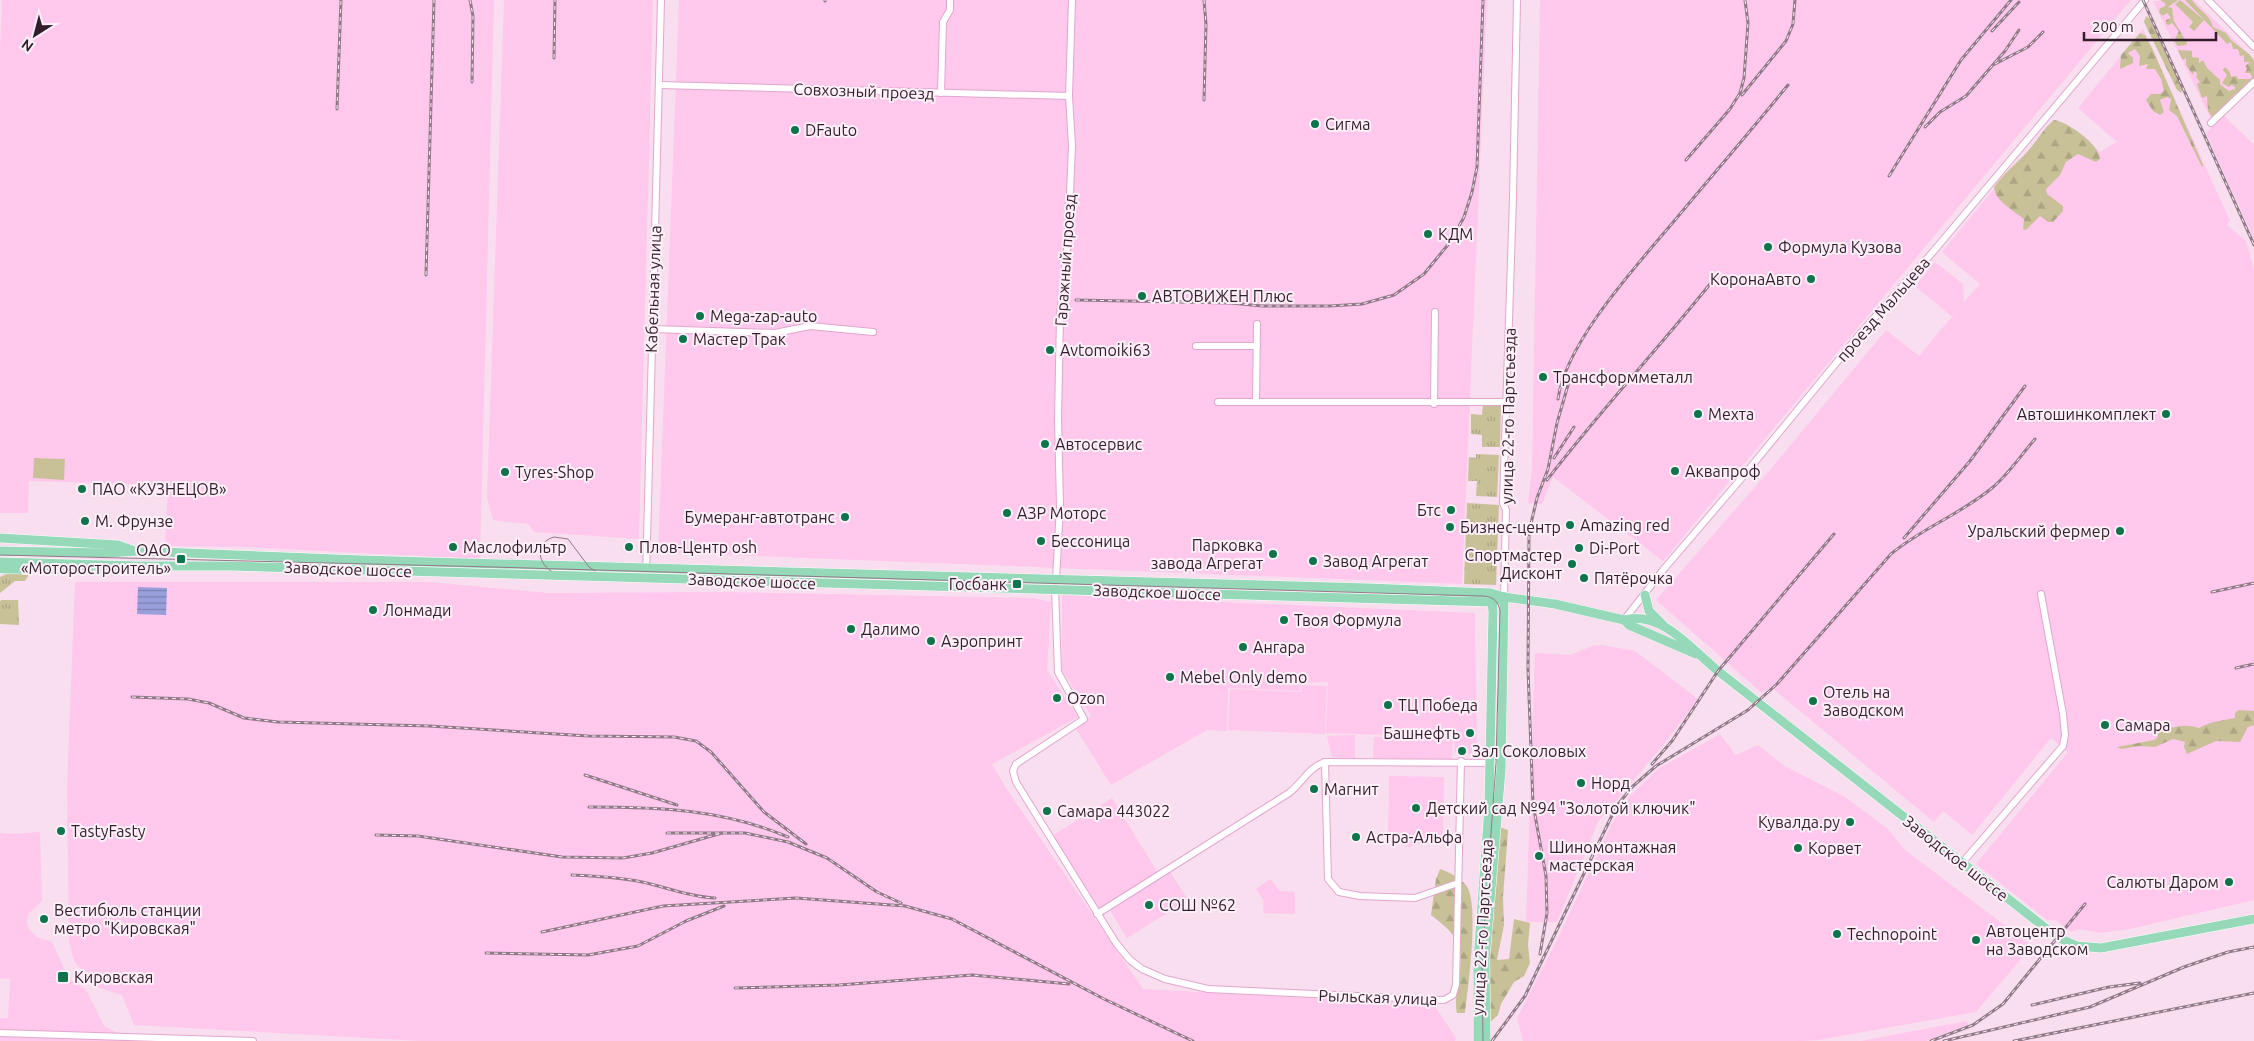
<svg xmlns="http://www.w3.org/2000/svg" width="2254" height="1041" font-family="Ubuntu,sans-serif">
  <defs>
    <pattern id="grass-tufts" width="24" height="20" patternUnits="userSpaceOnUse" patternTransform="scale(1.25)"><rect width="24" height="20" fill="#c8c198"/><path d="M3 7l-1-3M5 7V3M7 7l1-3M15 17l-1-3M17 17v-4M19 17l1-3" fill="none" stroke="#aca583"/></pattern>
    <pattern id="forest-firs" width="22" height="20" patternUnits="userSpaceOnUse" patternTransform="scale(1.25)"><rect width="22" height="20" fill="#c8c198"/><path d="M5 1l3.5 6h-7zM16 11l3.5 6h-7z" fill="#aca583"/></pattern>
    <pattern id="water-rules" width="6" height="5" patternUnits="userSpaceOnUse" patternTransform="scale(1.25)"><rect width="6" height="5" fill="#999fdb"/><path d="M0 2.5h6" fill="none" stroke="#7d81b2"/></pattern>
  </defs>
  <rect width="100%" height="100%" fill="#f8deee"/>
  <!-- built -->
  <g fill="#ffc8ec">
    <polygon points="2,0 494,0 480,559 244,547 165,546 168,485 29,481 28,513 0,513 0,50"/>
    <polygon points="504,0 653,0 639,539 534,532 528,524 493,520 487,497"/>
    <polygon points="679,0 1487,0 1462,584 658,552"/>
    <polygon points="1540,0 2131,0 1663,561 1553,477 1542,504 1528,503 1532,470"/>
    <polygon points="2194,0 2254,59 2254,79 2211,119 2153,1"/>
    <polygon points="2143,29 2230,221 2227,225 2246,241 2254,270 2254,900 2130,929 2100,933 2080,929 2071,932 2056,920 2047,920 1976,864 2068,752 2051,738 1972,835 1943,811 1934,822 1771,687 1762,693 1656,600 1769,471 1886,330 1919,356 1955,313 1951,316 1915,286 1935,262 1963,284 1964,302 1980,284 1942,252 1993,190 2023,214 2086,139 2100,152 2117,142 2078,108"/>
    <polygon points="2223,115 2254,145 2254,239 2206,133"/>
    <polygon points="75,582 430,582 548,593 723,592 1034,598 1051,602 1047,670 1078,717 992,764 1006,788 1143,989 1434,1005 1456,1038 1455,1041 421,1041 134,1025 122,995 96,987 74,961 69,941 67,786"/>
    <polygon points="1062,595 1475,613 1477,754 1455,753 1454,737 1326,733 1328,682 1301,683 1300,691 1228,688 1227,731 1207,730 1111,785 1076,729 1091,716 1062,670"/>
    <polygon points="1602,645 1635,651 1698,699 1664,744 1598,822 1557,922 1526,922 1535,653 1571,655 1592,646"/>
    <polygon points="1302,685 1327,686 1325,734 1228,730 1230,689 1301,692"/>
    <polygon points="1720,734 1736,755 1758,745 1783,765 1845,797 1888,829 1905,850 2032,946 1976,1012 1818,1040 1801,1041 1523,1041 1517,1018 1557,940 1611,825 1628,798 1658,769"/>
    <polygon points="1355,735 1355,759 1332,757 1327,736"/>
    <polygon points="1374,737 1453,739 1452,760 1373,758"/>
    <polygon points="1389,776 1444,777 1443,844 1413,844 1412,847 1409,847 1388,839"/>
    <polygon points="1112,798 1158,873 1103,909 1096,907 1052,836"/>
    <polygon points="40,832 42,901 28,914 27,922 29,929 37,937 52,942 69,979 86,990 104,1026 124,1036 225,1041 0,1041 0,1018 8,1018 10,979 0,978 0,833 9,834"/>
    <polygon points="1170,872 1188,900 1127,938 1110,910"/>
    <polygon points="1270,879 1280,891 1295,892 1295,914 1263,913 1264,901 1256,889"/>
    <polygon points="1967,1021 1968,1025 1926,1041 1861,1041"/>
  </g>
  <!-- grass -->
  <g fill="url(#grass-tufts)">
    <polygon points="1483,403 1501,404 1500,447 1482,447 1482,435 1471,434 1471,414 1482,415"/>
    <polygon points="1476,454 1499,455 1497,497 1476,496 1477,481 1468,481 1469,457 1476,458"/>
    <polygon points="1467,503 1499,505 1496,585 1464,584"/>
    <polygon points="9,573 30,573 25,581 15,581 0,593 0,577"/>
    <polygon points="2,600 18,600 19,625 0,624 0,601"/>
  </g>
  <!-- forest -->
  <g fill="url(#forest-firs)">
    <path d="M 2160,0 L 2178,0 L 2168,7 L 2172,8 C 2173,12 2173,18 2174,21 C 2178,28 2182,35 2187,42 L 2186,45 L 2178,46 L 2174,41 L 2179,31 L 2172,23 L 2169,25 L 2166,24 L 2166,20 L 2171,18 L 2167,13 L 2162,16 L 2159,12 L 2160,8 L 2164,7 L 2166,4 Z"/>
    <path d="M 2185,0 L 2192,0 C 2199,11 2210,14 2213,27 L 2226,33 L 2231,40 L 2250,55 L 2254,61 L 2254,78 L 2235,97 L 2235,94 C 2227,102 2220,110 2212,117 L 2208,111 L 2207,96 L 2202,98 L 2197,84 L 2200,82 L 2196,77 L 2197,73 L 2194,71 L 2193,75 L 2186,65 L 2186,58 L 2183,60 L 2178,50 L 2192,51 L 2192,57 L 2199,58 L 2199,63 L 2203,60 L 2207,68 L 2220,80 L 2220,84 L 2229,91 L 2234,89 L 2235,91 L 2235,87 L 2232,85 L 2229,87 L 2222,83 L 2227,75 L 2223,70 L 2225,67 L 2230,72 L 2231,77 L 2237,76 L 2238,79 L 2251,79 L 2252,77 L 2250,73 L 2245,73 L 2247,68 L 2245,66 L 2250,62 L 2244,62 L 2244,55 L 2240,56 L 2238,49 L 2233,49 L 2231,42 L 2227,44 Z"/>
    <polygon points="2146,16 2150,19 2180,81 2183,88 2181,93 2177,90 2144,22"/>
    <polygon points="2140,33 2145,35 2153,50 2203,165 2202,167 2177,116 2169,110 2171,99 2167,97 2160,100 2164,112 2160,115 2153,111 2146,100 2151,94 2160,94 2164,91 2161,79 2155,69 2146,69 2148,64 2139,66 2140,56 2135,49 2128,53 2133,58 2133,63 2120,69 2121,55"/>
    <path d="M 2054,120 C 2068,122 2099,144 2100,159 L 2096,162 L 2078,154 L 2066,162 L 2060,175 L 2046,189 L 2047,194 L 2063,206 L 2063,211 L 2053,222 L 2048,222 L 2040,216 L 2026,230 L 2023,229 L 2024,219 C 2014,211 1994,200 1994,187 C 2004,173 2017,163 2028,151 C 2037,141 2043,129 2054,120 Z"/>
    <path d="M 2239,710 L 2254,711 L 2254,725 L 2248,727 L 2240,742 L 2216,741 L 2187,754 L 2184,747 L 2185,742 L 2173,739 L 2155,747 L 2140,746 L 2121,749 L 2117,747 L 2154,740 L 2157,738 L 2159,731 C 2173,727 2185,723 2199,728 C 2211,721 2222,721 2235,718 L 2235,713 Z"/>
    <polygon points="1499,827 1508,830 1503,897 1504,925 1497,960 1509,959 1514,919 1530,923 1528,945 1530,963 1524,976 1514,982 1501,1004 1498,1015 1489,1023 1486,966"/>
    <path d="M 1440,869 C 1449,872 1460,878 1466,885 C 1480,903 1468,989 1465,1013 L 1457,1013 C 1455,1003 1456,996 1458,986 C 1464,949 1462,938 1431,915 L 1436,879 Z"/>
  </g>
  <!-- pitch -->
  <g fill="#c8c198">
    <polygon points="2180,0 2204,20 2194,31 2189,27 2193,22 2175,4"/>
    <polygon points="34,458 65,459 64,480 33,478"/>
  </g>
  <!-- water -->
  <polygon fill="url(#water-rules)" points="138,587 167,588 166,615 137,614"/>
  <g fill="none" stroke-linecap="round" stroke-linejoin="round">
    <!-- minor casing -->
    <g stroke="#e2a6cd" stroke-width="8">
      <g id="minor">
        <polyline points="2208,0 2254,47"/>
        <polyline points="659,85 1069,96"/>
        <polyline points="941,93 943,22 950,10 950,0"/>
        <polyline points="2211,123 2254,82"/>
        <polyline points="652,329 775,333 810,326 873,332"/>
        <polyline points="1196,346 1257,346"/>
        <polyline points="1218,402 1506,402"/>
        <polyline points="1256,402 1257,324"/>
        <polyline points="1434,404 1435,312"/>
        <polyline points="646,578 661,0"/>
        <polyline points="1056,580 1060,506 1058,419 1060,317 1068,240 1072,146 1069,96 1072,0"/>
        <polyline points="1055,588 1058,672 1084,719 1016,764 1013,771 1016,782 1116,943 1130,960 1142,969 1165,979 1208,989 1444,1000 1453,995 1456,985 1461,761"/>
        <polyline points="1504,597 1506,510 1503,503 1513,198 1517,0"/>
        <polyline points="1624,620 1663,570 1740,480 1860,334 1932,253 2145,0"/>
        <polyline points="1325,762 1328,879 1339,892 1360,896 1415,898 1458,883"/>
        <polyline points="1962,863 2063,746 2065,735 2063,714 2041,594"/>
        <path d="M 1097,914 L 1289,793 C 1303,782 1308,768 1325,762 L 1501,763"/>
        <polyline points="0,1033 253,1041"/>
      </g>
    </g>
    <!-- major casing -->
    <g stroke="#fff" stroke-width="10">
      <g id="major">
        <polyline points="0,538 118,545 132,550"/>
        <polyline points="0,551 108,553 137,551 361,560 1369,588 1491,593 1504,597 1555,604 1624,620 1629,625 1696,654"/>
        <polyline points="0,562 137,566 230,566 1492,602 1504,597"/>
        <polyline points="2,569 112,570"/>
        <polyline points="1645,595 1649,611 1663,625"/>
        <path d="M 1624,620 C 1662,610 1692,650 1718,671 L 2057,937 L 2077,946 L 2101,948 L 2254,919"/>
        <polyline points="1478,1041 1478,960 1489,806 1493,612 1492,602"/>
        <polyline points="1486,1041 1485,960 1501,770 1504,597"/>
      </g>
    </g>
    <!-- minor -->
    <use href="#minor" stroke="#fff" stroke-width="6"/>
    <!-- major -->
    <use href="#major" stroke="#95d9b9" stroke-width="9"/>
    <!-- tram -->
    <g stroke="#917989" stroke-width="1">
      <path d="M 0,555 L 493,567 L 1480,596 C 1491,596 1498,599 1500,611 L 1496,763 L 1482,960 L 1483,1041"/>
      <path d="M 551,571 C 536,561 536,542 554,537 L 568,539 L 589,567 L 595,571"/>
    </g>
    <!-- rail casing -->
    <g stroke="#917989" stroke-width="3">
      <g id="rail">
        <polyline points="470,0 473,16 472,82"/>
        <polyline points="1204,0 1206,24 1204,100"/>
        <polyline points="2143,0 2254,245"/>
        <polyline points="825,1 825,0"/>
        <polyline points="1992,31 2019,2"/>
        <polyline points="554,58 555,0"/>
        <polyline points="1995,64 2028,47 2043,32"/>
        <polyline points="1742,95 1786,41 1793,24 1795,0"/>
        <polyline points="337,109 341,0"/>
        <polyline points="1925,127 1940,112 1966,96 2005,51 2019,30"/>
        <polyline points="1686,160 1730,109 1740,93 1744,78 1748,23 1745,0"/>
        <polyline points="1889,176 1961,60 2011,0"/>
        <polyline points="426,275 434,0"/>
        <polyline points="1076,300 1231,303 1262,306 1330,306 1362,304 1394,295 1424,274 1451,241 1464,217 1472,192 1477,167 1483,0"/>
        <path d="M 1558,399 C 1566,340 1642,260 1680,214 C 1716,171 1753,128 1788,85"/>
        <polyline points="1554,458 1574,427"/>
        <path d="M 1547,480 C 1601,409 1663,344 1718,274"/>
        <polyline points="1904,538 1970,461 2025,386"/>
        <polyline points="2212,592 2254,583"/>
        <polyline points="2236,668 2254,664"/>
        <polyline points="132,697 188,699 209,703 244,718 278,722 429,726 588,736 674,737 696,741 711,752 764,812 806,844"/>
        <polyline points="1652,764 1672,741 1718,671 1834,534"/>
        <polyline points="585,775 677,805"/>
        <path d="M 589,807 C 659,807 722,809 788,837"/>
        <polyline points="667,833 745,833 788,842 827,858 877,892 901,903"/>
        <polyline points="376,835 418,836 562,857 623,858 652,853 722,833"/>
        <path d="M 572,875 C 596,876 619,877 642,882 C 666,887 690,897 715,898"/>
        <polyline points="542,932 663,906 796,898 905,906 952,919 1104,999 1193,1041"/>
        <polyline points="486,953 588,955 638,946 686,921 724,906"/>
        <polyline points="1540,954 1547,913 1546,876 1533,804 1528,669 1529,532 1537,498 1548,469 1557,423 1570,378"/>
        <polyline points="735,988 839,985 972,975 1069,984"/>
        <polyline points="2032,1005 2109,987 2140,983"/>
        <path d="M 1492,1041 L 1525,996 L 1616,807 L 1632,787 L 1656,766 L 1748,710 L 1777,684 L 1891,554 C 1922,528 1961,514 1992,488 C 2008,475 2021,455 2035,439"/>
        <polyline points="1931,1041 1973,1025 2003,1004 2085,904"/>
        <polyline points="1944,1041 2090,1007 2184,967 2228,952 2254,947"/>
        <polyline points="2014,1041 2254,993"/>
      </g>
    </g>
    <!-- rail -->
    <use href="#rail" stroke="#fdf0f8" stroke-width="1" stroke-dasharray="4" stroke-linecap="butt"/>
  </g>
  <!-- markers -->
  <g fill="#0e744c" stroke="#fdf0f8" stroke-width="2">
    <circle cx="1315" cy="124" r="5"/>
    <circle cx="795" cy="130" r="5"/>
    <circle cx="1428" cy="234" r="5"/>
    <circle cx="1768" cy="247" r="5"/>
    <circle cx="1811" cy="279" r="5"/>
    <circle cx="1142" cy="296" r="5"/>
    <circle cx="700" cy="316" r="5"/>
    <circle cx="683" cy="339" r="5"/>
    <circle cx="1050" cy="350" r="5"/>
    <circle cx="1543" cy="377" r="5"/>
    <circle cx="1698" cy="414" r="5"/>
    <circle cx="2166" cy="414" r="5"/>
    <circle cx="1045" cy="444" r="5"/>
    <circle cx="1675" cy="471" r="5"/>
    <circle cx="505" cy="472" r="5"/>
    <circle cx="82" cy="489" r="5"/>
    <circle cx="1451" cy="510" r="5"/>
    <circle cx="1007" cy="513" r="5"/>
    <circle cx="845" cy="517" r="5"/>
    <circle cx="85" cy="521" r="5"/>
    <circle cx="1570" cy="525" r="5"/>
    <circle cx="1450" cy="527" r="5"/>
    <circle cx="2120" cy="531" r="5"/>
    <circle cx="1041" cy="541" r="5"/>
    <circle cx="453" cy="547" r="5"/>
    <circle cx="629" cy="547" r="5"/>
    <circle cx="1579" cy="548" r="5"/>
    <circle cx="1273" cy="554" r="5"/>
    <rect x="176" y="554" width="10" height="10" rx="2.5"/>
    <circle cx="1313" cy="561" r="5"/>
    <circle cx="1572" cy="564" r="5"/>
    <circle cx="1584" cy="578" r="5"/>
    <rect x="1012" y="579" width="10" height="10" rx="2.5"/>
    <circle cx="373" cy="610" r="5"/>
    <circle cx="1284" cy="620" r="5"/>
    <circle cx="851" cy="629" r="5"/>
    <circle cx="931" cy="641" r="5"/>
    <circle cx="1243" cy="647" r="5"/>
    <circle cx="1170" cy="677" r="5"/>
    <circle cx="1057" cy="698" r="5"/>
    <circle cx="1813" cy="701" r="5"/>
    <circle cx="1388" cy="705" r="5"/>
    <circle cx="2105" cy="725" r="5"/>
    <circle cx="1470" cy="733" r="5"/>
    <circle cx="1462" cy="751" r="5"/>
    <circle cx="1581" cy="783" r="5"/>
    <circle cx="1314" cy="789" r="5"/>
    <circle cx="1416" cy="808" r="5"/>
    <circle cx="1047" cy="811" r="5"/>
    <circle cx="1850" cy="822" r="5"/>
    <circle cx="61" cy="831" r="5"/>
    <circle cx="1356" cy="837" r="5"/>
    <circle cx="1798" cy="848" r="5"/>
    <circle cx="1539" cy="856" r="5"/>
    <circle cx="2229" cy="882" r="5"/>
    <circle cx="1149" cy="905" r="5"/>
    <circle cx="44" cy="919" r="5"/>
    <circle cx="1837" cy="934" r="5"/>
    <circle cx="1976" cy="940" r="5"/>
    <rect x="57" y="971" width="12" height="12" rx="2.5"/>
  </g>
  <g text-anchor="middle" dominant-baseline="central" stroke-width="4" stroke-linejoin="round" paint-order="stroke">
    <!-- street labels -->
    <g font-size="16" fill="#331c2c" stroke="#fdf0f8">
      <text transform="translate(864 91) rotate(2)">Совхозный проезд</text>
      <text transform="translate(1065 260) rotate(-86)">Гаражный проезд</text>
      <text transform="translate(653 289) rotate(-88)">Кабельная улица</text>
      <text transform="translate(1883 309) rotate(-49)">проезд Мальцева</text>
      <text transform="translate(1508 416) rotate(-89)">улица 22-го Партсъезда</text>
      <text transform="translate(348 569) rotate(2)">Заводское шоссе</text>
      <text transform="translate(752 581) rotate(2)">Заводское шоссе</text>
      <text transform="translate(1157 592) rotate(2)">Заводское шоссе</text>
      <text transform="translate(1956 858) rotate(38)">Заводское шоссе</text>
      <text transform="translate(1482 927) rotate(-87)">улица 22-го Партсъезда</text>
      <text transform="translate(1378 997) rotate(2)">Рыльская улица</text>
    </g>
    <!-- poi labels -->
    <g font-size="16" fill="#331c2c" stroke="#fdf0f8" text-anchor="start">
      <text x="1325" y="124">Сигма</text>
      <text x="805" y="130">DFauto</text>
      <text x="1438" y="234">КДМ</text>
      <text x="1778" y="247">Формула Кузова</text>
      <text x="1801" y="279" text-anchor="end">КоронаАвто</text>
      <text x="1152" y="296">АВТОВИЖЕН Плюс</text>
      <text x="710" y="316">Mega-zap-auto</text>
      <text x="693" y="339">Мастер Трак</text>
      <text x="1060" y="350">Avtomoiki63</text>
      <text x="1553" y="377">Трансформметалл</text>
      <text x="1708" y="414">Мехта</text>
      <text x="2156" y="414" text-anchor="end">Автошинкомплект</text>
      <text x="1055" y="444">Автосервис</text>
      <text x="1685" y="471">Аквапроф</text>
      <text x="515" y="472">Tyres-Shop</text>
      <text x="92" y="489">ПАО «КУЗНЕЦОВ»</text>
      <text x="1441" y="510" text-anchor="end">Бтс</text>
      <text x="1017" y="513">АЗР Моторс</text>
      <text x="835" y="517" text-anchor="end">Бумеранг-автотранс</text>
      <text x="95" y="521">М. Фрунзе</text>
      <text x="1580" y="525">Amazing red</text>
      <text x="1460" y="527">Бизнес-центр</text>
      <text x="2110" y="531" text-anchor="end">Уральский фермер</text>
      <text x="1051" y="541">Бессоница</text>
      <text x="1263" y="545" text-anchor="end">Парковка<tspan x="1263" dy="18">завода Агрегат</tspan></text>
      <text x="463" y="547">Маслофильтр</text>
      <text x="639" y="547">Плов-Центр osh</text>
      <text x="1589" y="548">Di-Port</text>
      <text x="171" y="550" text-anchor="end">ОАО<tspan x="171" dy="18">«Моторостроитель»</tspan></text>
      <text x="1562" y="555" text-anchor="end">Спортмастер<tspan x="1562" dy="18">Дисконт</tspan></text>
      <text x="1323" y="561">Завод Агрегат</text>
      <text x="1594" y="578">Пятёрочка</text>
      <text x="1007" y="584" text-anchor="end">Госбанк</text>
      <text x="383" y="610">Лонмади</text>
      <text x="1294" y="620">Твоя Формула</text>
      <text x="861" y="629">Далимо</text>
      <text x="941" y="641">Аэропринт</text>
      <text x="1253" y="647">Ангара</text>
      <text x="1180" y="677">Mebel Only demo</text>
      <text x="1823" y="692">Отель на<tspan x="1823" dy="18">Заводском</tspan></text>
      <text x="1067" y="698">Ozon</text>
      <text x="1398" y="705">ТЦ Победа</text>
      <text x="2115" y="725">Самара</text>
      <text x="1460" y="733" text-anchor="end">Башнефть</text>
      <text x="1472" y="751">Зал Соколовых</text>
      <text x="1591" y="783">Норд</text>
      <text x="1324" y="789">Магнит</text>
      <text x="1426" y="808">Детский сад №94 "Золотой ключик"</text>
      <text x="1057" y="811">Самара 443022</text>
      <text x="1840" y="822" text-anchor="end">Кувалда.ру</text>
      <text x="71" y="831">TastyFasty</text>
      <text x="1366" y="837">Астра-Альфа</text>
      <text x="1549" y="847">Шиномонтажная<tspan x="1549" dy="18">мастерская</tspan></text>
      <text x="1808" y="848">Корвет</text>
      <text x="2219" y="882" text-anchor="end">Салюты Даром</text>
      <text x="1159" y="905">СОШ №62</text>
      <text x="54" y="910">Вестибюль станции<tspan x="54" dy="18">метро "Кировская"</tspan></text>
      <text x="1986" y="931">Автоцентр<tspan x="1986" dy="18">на Заводском</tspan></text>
      <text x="1847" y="934">Technopoint</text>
      <text x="74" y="977">Кировская</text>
    </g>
  </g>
  <!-- north arrow -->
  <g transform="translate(35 35) rotate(216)" stroke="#fdf0f8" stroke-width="4" paint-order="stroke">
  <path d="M0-4L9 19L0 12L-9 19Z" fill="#331c2c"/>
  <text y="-8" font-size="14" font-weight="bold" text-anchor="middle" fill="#331c2c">N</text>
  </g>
  <!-- scale -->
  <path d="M2084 32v8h132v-8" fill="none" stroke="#331c2c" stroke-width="2.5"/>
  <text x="2092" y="32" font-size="15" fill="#331c2c" stroke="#fdf0f8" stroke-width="4" paint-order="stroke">200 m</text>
</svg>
